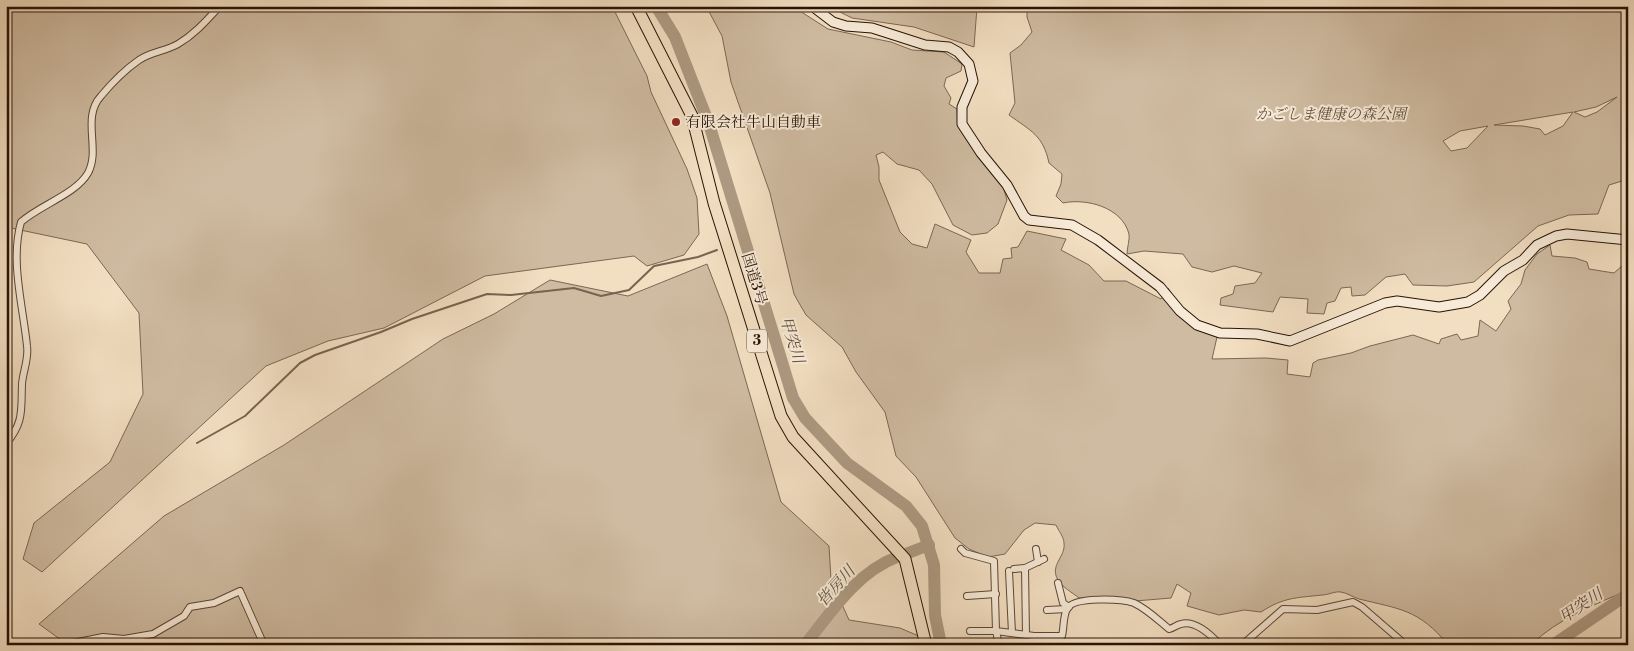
<svg xmlns="http://www.w3.org/2000/svg" width="1634" height="651" font-family="'Libre Bodoni','Noto Serif JP',serif">
  <rect width="100%" height="100%" fill="#f2dec1"/>
  <filter id="stains"><feTurbulence type="fractalNoise" baseFrequency=".004" numOctaves="4"/><feColorMatrix values="0 0 0 0 .2 0 0 0 0 .09 0 0 0 0 .02 0 0 0 .5 -.17"/></filter>
  <radialGradient id="worn" r=".72"><stop offset=".6" stop-color="#630" stop-opacity="0"/><stop offset="1" stop-color="#630" stop-opacity=".3"/></radialGradient>
  <!-- green -->
  <g fill="#cfbba1" stroke="#7b6754" fill-rule="evenodd">
    <polygon points="6,6 612,6 647,76 651,92 687,169 697,198 699,234 684,255 647,266 634,256 485,276 384,328 328,341 266,366 42,572 23,559 34,523 110,462 143,394 139,313 87,244 6,227"/>
    <path d="M 706,6 L 792,6 L 828,29 L 891,42 L 912,50 L 944,52 L 962,64 L 961,71 L 946,78 L 944,86 L 951,98 L 949,104 L 957,109 L 958,126 L 978,157 L 1003,186 L 1007,200 L 998,224 L 987,233 L 972,235 L 953,225 L 932,184 L 919,170 L 897,164 L 883,152 L 876,155 L 879,167 L 879,180 L 900,232 L 912,244 L 927,248 L 935,224 L 971,240 L 966,252 L 979,273 L 1000,273 L 1003,259 L 1012,258 L 1011,248 L 1018,247 L 1027,231 L 1066,239 L 1061,250 L 1089,265 L 1104,281 L 1126,281 L 1161,299 L 1168,288 L 1191,324 L 1217,337 L 1212,359 L 1266,358 L 1288,360 L 1287,374 L 1310,377 L 1313,363 L 1318,360 L 1351,353 L 1370,346 L 1413,335 L 1439,344 L 1441,339 L 1457,334 L 1461,340 L 1478,336 L 1480,320 L 1496,331 L 1511,309 L 1508,301 L 1521,284 L 1525,270 L 1537,254 L 1550,245 L 1552,256 L 1575,258 L 1587,262 L 1589,269 L 1614,273 L 1623,265 L 1625,271 L 1623,286 L 1628,293 L 1628,590 C 1594,605 1557,619 1531,645 L 1448,645 C 1419,609 1399,609 1359,599 C 1353,597 1347,593 1341,592 C 1335,591 1328,595 1322,595 C 1296,598 1284,597 1261,612 L 1244,610 L 1219,615 L 1187,606 L 1191,593 L 1177,584 L 1171,598 L 1135,601 L 1079,598 C 1073,593 1062,587 1058,580 C 1049,565 1066,557 1064,543 C 1064,537 1058,530 1056,525 L 1035,523 L 1024,530 L 1005,554 L 988,557 L 969,549 L 955,538 L 916,477 L 896,456 L 885,412 L 856,372 L 842,347 L 806,315 L 799,303 L 794,294 L 770,193 L 731,82 L 722,36 Z"/>
    <polygon points="828,6 980,6 977,7 974,47 914,27 852,18"/>
    <path d="M 1027,6 L 1628,6 L 1628,182 L 1622,181 L 1609,185 L 1598,214 L 1569,215 L 1538,226 L 1474,282 L 1447,286 L 1413,285 L 1405,274 L 1386,277 L 1365,295 L 1352,296 L 1351,287 L 1341,288 L 1335,301 L 1327,303 L 1324,314 L 1307,313 L 1308,299 L 1280,297 L 1273,312 L 1220,305 L 1221,298 L 1233,294 L 1235,286 L 1255,283 L 1262,273 L 1234,266 L 1212,272 L 1192,267 L 1183,254 L 1144,251 L 1127,254 C 1127,248 1130,239 1129,234 C 1122,207 1086,198 1063,203 L 1056,196 L 1061,184 L 1062,174 L 1049,163 C 1043,135 1031,131 1009,115 L 1015,103 L 1010,53 L 1021,45 L 1032,32 L 1027,17 ZM 1617,97 L 1597,112 L 1585,117 L 1574,112 L 1596,107 ZM 1573,112 L 1563,126 L 1545,135 L 1540,129 L 1523,126 L 1494,125 ZM 1488,126 L 1467,148 L 1451,151 L 1443,141 L 1460,131 Z"/>
    <polygon points="707,264 727,316 781,502 829,546 831,580 849,620 900,628 921,637 923,645 68,645 39,624 164,516 284,445 443,339 494,314 550,280 628,296"/>
  </g>
  <g fill="none" stroke-linecap="round" stroke-linejoin="round">
    <!-- stream -->
    <g stroke="#776350" stroke-width="2">
      <polyline points="197,443 245,416 300,363 315,355 381,332 412,319 487,294 511,295 574,288 601,296 629,290 654,266 698,257 717,250"/>
      <polyline points="1627,645 1628,644"/>
    </g>
    <!-- river -->
    <g stroke="#ad9981" stroke-width="12">
      <polyline points="656,6 675,37 709,124 793,398 805,418 847,463 906,506 922,526 934,565 935,615 941,645"/>
      <polyline points="908,553 929,545"/>
      <path d="M 805,645 C 831,612 857,572 897,557"/>
      <polyline points="1553,645 1628,594"/>
    </g>
    <!-- street casing -->
    <g stroke="#5a4635" stroke-width="8">
      <g id="street">
        <path d="M 6,444 C 24,422 21,411 22,384 C 23,371 29,359 27,346 C 23,306 10,261 21,222 C 40,205 76,194 88,173 C 101,149 81,118 101,96 C 111,84 126,69 139,60 C 150,52 166,51 178,44 C 195,34 207,20 220,6"/>
        <polyline points="961,549 965,553 994,561 996,631 1034,636 1033,645"/>
        <polyline points="1036,549 1038,562"/>
        <polyline points="1025,568 1044,559"/>
        <polyline points="1014,569 1025,568 1026,635"/>
        <polyline points="1009,571 1012,633"/>
        <polyline points="1058,583 1063,603 1069,607"/>
        <polyline points="967,596 996,594"/>
        <polyline points="1047,610 1067,609"/>
        <polyline points="970,631 996,631 999,645"/>
        <path d="M 1034,636 L 1062,636 C 1064,628 1063,616 1067,609 C 1073,596 1122,599 1134,603 C 1147,609 1158,620 1169,629 C 1174,628 1176,625 1181,624 C 1196,620 1211,635 1220,645"/>
        <polyline points="63,645 103,637 124,639 153,634 184,616 190,607 214,603 240,591 264,645"/>
        <polyline points="1242,645 1283,609 1317,610 1353,602 1362,607 1406,645"/>
      </g>
    </g>
    <!-- secondary casing -->
    <g stroke="#271306" stroke-width="11">
      <polyline id="secondary" points="812,6 833,22 846,26 872,28 925,45 949,47 958,52 969,64 973,81 962,107 962,124 981,153 1007,185 1024,216 1029,220 1072,225 1098,240 1160,287 1180,311 1197,325 1220,333 1257,334 1290,341 1385,303 1397,301 1439,307 1468,302 1480,295 1504,271 1523,260 1537,245 1556,236 1567,234 1628,240"/>
    </g>
    <!-- highway casing -->
    <g stroke="#271306" stroke-width="13">
      <polyline id="highway" points="636,6 692,116 714,203 781,416 793,437 905,559 926,645"/>
    </g>
    <!-- street -->
    <use href="#street" stroke="#f7ead7" stroke-width="6"/>
    <!-- secondary -->
    <use href="#secondary" stroke="#f7ead7" stroke-width="9"/>
    <!-- highway -->
    <use href="#highway" stroke="#f2dec1" stroke-width="11"/>
  </g>
  <!-- markers -->
  <circle fill="#8f2418" stroke="#f7ead7" stroke-width="2" cx="676" cy="122" r="5"/>
  <g text-anchor="middle" dominant-baseline="central" stroke-width="4" stroke-linejoin="round" paint-order="stroke">
    <!-- shield labels -->
    <rect fill="#f7ead7" stroke="#655445" stroke-width="1" x="747" y="329.5" width="20" height="23" rx="4"/>
    <g font-size="14" font-weight="bold" fill="#271306">
      <text x="757" y="341">3</text>
    </g>
    <!-- park labels -->
    <g font-size="15" font-style="italic" fill="#624e3c" stroke="#f7ead7">
      <text x="1331" y="114">かごしま健康の森公園</text>
    </g>
    <!-- poi labels -->
    <g font-size="15" fill="#271306" stroke="#f7ead7" text-anchor="start">
      <text x="686" y="122">有限会社牛山自動車</text>
    </g>
    <!-- street labels -->
    <g font-size="15" fill="#271306" stroke="#f7ead7">
      <text transform="translate(754 279) rotate(73)">国道3号</text>
    </g>
    <!-- water labels -->
    <g font-size="16" font-style="italic" fill="#634f3d" stroke="#f7ead7">
      <text transform="translate(792 340) rotate(73)">甲突川</text>
      <text transform="translate(836 586) rotate(-48)">皆房川</text>
      <text transform="translate(1581 606) rotate(-34)">甲突川</text>
    </g>
  </g>
  <!-- margin -->
  <rect width="1634" height="651" fill="none" stroke="#f2dec1" stroke-width="25"/>
  <rect x="8" y="8" width="1619" height="636" fill="none" stroke="#271306" stroke-width="2.5"/>
  <rect x="12" y="12" width="1609" height="626" fill="none" stroke="#271306"/>
  <rect width="100%" height="100%" filter="url(#stains)"/>
  <rect width="100%" height="100%" fill="url(#worn)"/>
</svg>
